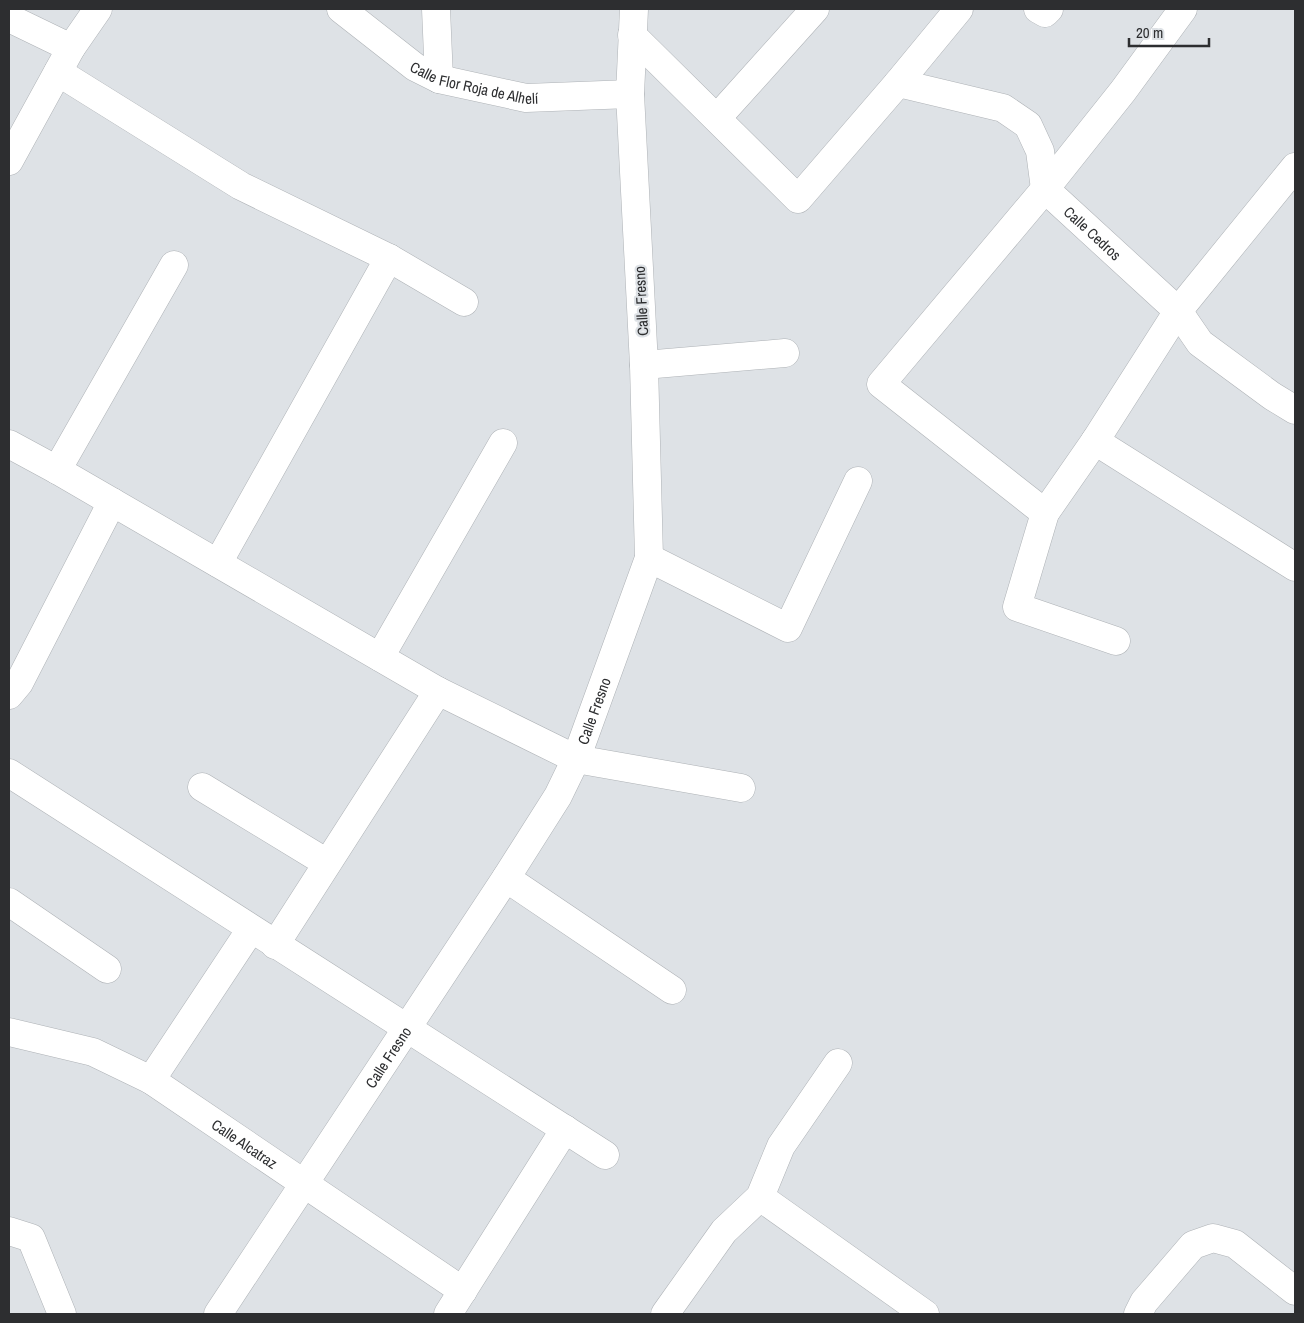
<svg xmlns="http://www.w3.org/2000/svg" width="1304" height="1323" font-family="'Archivo Narrow',sans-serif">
  <rect width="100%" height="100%" fill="#dee2e6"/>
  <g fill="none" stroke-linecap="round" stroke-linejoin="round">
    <!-- minor casing -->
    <g stroke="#aeb2b6" stroke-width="29">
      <g id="minor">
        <path id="s1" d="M 341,9 L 415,67 L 439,79 L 526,98 L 630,94"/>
        <polyline points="436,9 439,79"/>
        <polyline points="1038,9 1045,13 1049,9"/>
        <polyline points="9,18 71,48"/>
        <polyline points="632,35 798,199 898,83 959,9"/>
        <polyline points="58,72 241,186 389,258 464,302"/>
        <path id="s2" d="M 898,83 L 1003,108 L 1028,125 L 1040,151 L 1045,189 L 1178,311 L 1200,343 L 1272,396 L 1295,410"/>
        <polyline points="717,118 815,9"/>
        <polyline points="9,161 71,48 98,9"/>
        <polyline points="644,365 785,353"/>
        <polyline points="1095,441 1295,567"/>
        <polyline points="9,444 57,470 438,691 576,759 741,788"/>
        <polyline points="57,470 174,265"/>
        <polyline points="1045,513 881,384 1045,189 1123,91 1183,9"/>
        <polyline points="649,558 788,628 858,481"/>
        <polyline points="218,563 389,258"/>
        <polyline points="1116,641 1017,607 1045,513 1095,441 1178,311 1295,167"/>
        <polyline points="380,657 503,443"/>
        <polyline points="9,695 19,683 112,502"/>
        <polyline points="9,773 605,1155"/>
        <polyline points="202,787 327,863"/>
        <polyline points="506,878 672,990"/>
        <polyline points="9,902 107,969"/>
        <polyline points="275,945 438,691"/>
        <path id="s3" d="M 9,1032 L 93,1052 L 151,1080 L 463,1291"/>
        <polyline points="151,1080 251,929"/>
        <polyline points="760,1197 925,1314"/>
        <polyline points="9,1231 31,1238 62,1314"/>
        <path id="s4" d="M 218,1314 L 506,878 L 558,796 L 576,759 L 649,558 L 644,365 L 630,94 L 634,9"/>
        <polyline points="448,1314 565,1129"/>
        <polyline points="665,1314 724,1231 760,1197 781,1146 838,1063"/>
        <polyline points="1138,1314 1144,1302 1193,1245 1213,1238 1235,1244 1295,1291"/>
      </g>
    </g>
    <!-- minor -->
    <use href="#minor" stroke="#fff" stroke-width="28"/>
  </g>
  <g text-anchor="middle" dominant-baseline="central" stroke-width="4.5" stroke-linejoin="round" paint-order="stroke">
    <!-- street labels -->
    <g font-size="15" fill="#2d2e30" stroke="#dee2e6">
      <text stroke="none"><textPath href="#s1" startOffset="156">Calle Flor Roja de Alhelí</textPath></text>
      <text stroke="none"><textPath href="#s2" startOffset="270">Calle Cedros</textPath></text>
      <text transform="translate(641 301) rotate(-93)">Calle Fresno</text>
      <text stroke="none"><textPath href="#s4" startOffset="712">Calle Fresno</textPath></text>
      <text stroke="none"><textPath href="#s4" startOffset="308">Calle Fresno</textPath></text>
      <text stroke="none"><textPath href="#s3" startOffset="264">Calle Alcatraz</textPath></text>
    </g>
  </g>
  <!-- border -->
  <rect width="1304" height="1323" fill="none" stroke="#2d2e30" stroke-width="20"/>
  <!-- scale -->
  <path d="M1129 38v8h80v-8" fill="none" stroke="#2d2e30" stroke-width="2.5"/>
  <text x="1136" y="38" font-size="15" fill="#2d2e30" stroke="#dee2e6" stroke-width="4" paint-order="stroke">20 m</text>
</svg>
